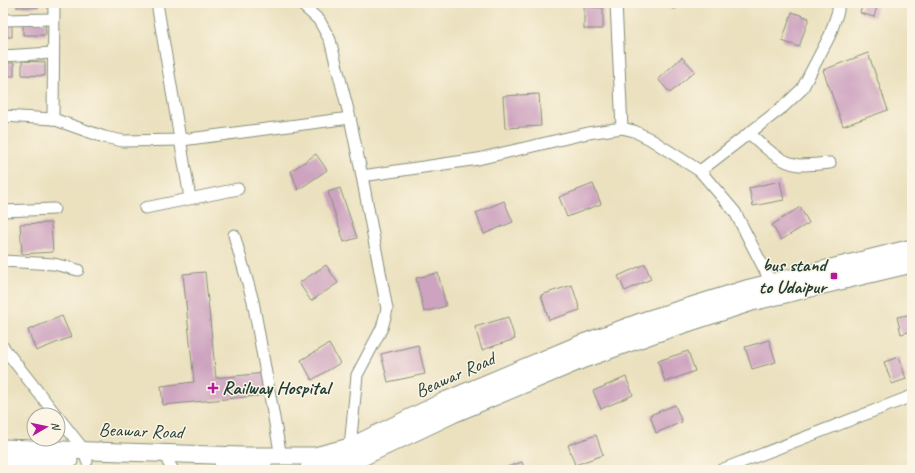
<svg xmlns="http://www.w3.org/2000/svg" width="915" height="473" font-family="Caveat,sans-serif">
  <rect width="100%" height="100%" fill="#fcf5e5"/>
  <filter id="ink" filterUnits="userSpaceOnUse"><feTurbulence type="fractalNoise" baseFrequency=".025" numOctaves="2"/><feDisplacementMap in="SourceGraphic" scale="8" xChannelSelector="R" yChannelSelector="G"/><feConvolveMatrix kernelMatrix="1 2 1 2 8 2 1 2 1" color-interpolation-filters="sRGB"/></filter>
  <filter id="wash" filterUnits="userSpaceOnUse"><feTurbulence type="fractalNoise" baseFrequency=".012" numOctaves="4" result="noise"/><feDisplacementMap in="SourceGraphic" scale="16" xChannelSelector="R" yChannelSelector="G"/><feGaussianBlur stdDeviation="0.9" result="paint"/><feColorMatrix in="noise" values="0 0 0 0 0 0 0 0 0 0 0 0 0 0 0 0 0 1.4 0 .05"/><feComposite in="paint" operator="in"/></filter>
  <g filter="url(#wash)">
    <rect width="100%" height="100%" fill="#ebe1bf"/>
    <g id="blocks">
      <!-- building -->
      <g fill="#cda3c0">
        <rect x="17" y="3" width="22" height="4"/>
        <polygon points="659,3 677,3 675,9"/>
        <polygon points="863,3 878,3 874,17 860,13"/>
        <polygon points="584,7 603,8 603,29 584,29"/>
        <polygon points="792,12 809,18 799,47 782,41"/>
        <polygon points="45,22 46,35 23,35 23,23"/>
        <rect x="3" y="23" width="9" height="14"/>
        <polygon points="868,53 888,110 843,126 823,70"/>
        <polygon points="682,57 695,71 670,93 658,79"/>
        <polygon points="22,61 45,62 45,76 22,75"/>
        <rect x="3" y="63" width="11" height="13"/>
        <polygon points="539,94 541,126 505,128 503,96"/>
        <polygon points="316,154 327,170 298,190 291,171"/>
        <polygon points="780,181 784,200 753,206 749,188"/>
        <polygon points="593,184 601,204 567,217 559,197"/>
        <polygon points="340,188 357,238 344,242 328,192"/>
        <polygon points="504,201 513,222 484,234 476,213"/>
        <polygon points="800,207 809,223 781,240 772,225"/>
        <polygon points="51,223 53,252 22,254 20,224"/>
        <polygon points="645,264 651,279 625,291 618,276"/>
        <polygon points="326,265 338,283 311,301 299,283"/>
        <polygon points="205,272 216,378 265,373 267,395 163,405 161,386 194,382 183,274"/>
        <polygon points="438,273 446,306 424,312 416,278"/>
        <polygon points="572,285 580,310 549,320 541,295"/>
        <polygon points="912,314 912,331 901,334 897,317"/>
        <polygon points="62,316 71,337 36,351 28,330"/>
        <polygon points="508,317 515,339 482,350 475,327"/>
        <polygon points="769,340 776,362 752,369 745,347"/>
        <polygon points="329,344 340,363 312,380 301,360"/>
        <polygon points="418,345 425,374 388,382 381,354"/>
        <polygon points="688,351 695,371 665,382 658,361"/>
        <polygon points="899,357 906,379 892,384 884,362"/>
        <polygon points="626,377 633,395 601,409 593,391"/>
        <polygon points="675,405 682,422 656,433 650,415"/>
        <polygon points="596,435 603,455 575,465 568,445"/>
        <polygon points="522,462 525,470 499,470"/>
      </g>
    </g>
  </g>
  <g filter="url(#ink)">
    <use href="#blocks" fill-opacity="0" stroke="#858f7a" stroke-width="1"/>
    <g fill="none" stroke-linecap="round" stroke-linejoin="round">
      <!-- street casing -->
      <g stroke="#858f7a" stroke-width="13">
        <g id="street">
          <polyline points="157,3 190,198"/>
          <polyline points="300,3 319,20 330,40 350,118 362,176"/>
          <polyline points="616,3 622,128 634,131 650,139 700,171 735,212 774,288"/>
          <polyline points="3,20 53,19"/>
          <polyline points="3,56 52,53"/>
          <polyline points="3,116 53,119 104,137 123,141 182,140 350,118"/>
          <polyline points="53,119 54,3"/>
          <path d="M 749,133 C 763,145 779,163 799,165 C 809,165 820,164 830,163"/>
          <polyline points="700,171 783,107 802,89 830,35 838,11 838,3"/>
          <polyline points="145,208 238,189"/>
          <polyline points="3,211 54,209"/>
          <polyline points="234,235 253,301 281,457"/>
          <polyline points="3,261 54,264 78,270"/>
          <polyline points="3,347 56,415"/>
          <polyline points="58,417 84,450 87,461"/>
          <polyline points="168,462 173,470"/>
          <polyline points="360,470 350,447 357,375 382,328 387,309 362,176 478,159 588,133 622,128"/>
          <polyline points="721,470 912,396"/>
        </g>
      </g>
      <!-- primary casing -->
      <g stroke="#858f7a" stroke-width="19">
        <g id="primary">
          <polyline points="3,448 242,456 315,456 350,447 447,400 578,345 649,319 746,289 912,248"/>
          <polyline points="3,461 69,461"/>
          <polyline points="223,466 264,470"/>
          <polyline points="308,470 356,460 453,414 584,359 654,334 752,302 912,264"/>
        </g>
      </g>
      <!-- street -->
      <use href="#street" stroke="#fff" stroke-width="11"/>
      <!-- primary -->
      <use href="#primary" stroke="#fff" stroke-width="17"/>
    </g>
  </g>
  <!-- markers -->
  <g fill="#b5179e" stroke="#fcf5e5" stroke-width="1.5">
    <rect x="830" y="272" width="8" height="8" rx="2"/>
    <path d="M211 382h4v4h4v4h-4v4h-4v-4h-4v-4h4z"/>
  </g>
  <g text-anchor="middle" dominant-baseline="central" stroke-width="3" stroke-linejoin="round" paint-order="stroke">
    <!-- poi labels -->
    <g font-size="19" font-weight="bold" fill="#1f3d34" stroke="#fcf5e5" text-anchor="end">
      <text x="826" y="265">bus stand<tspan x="826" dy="22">to Udaipur</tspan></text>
      <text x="222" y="388" text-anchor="start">Railway Hospital</text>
    </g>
    <!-- street labels -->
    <g font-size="19" fill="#1f3d34" stroke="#fcf5e5">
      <text transform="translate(455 375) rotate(-24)">Beawar Road</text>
      <text transform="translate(141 431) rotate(2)">Beawar Road</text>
    </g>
  </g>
  <!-- margin -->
  <rect width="915" height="473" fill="none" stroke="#fcf5e5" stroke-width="16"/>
  <!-- north arrow -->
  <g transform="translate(46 427) rotate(81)"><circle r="19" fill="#fcf5e5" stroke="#a4ab9e"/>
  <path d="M0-3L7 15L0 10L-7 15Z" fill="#b5179e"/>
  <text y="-6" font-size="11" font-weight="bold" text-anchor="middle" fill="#1f3d34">N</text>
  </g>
</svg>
